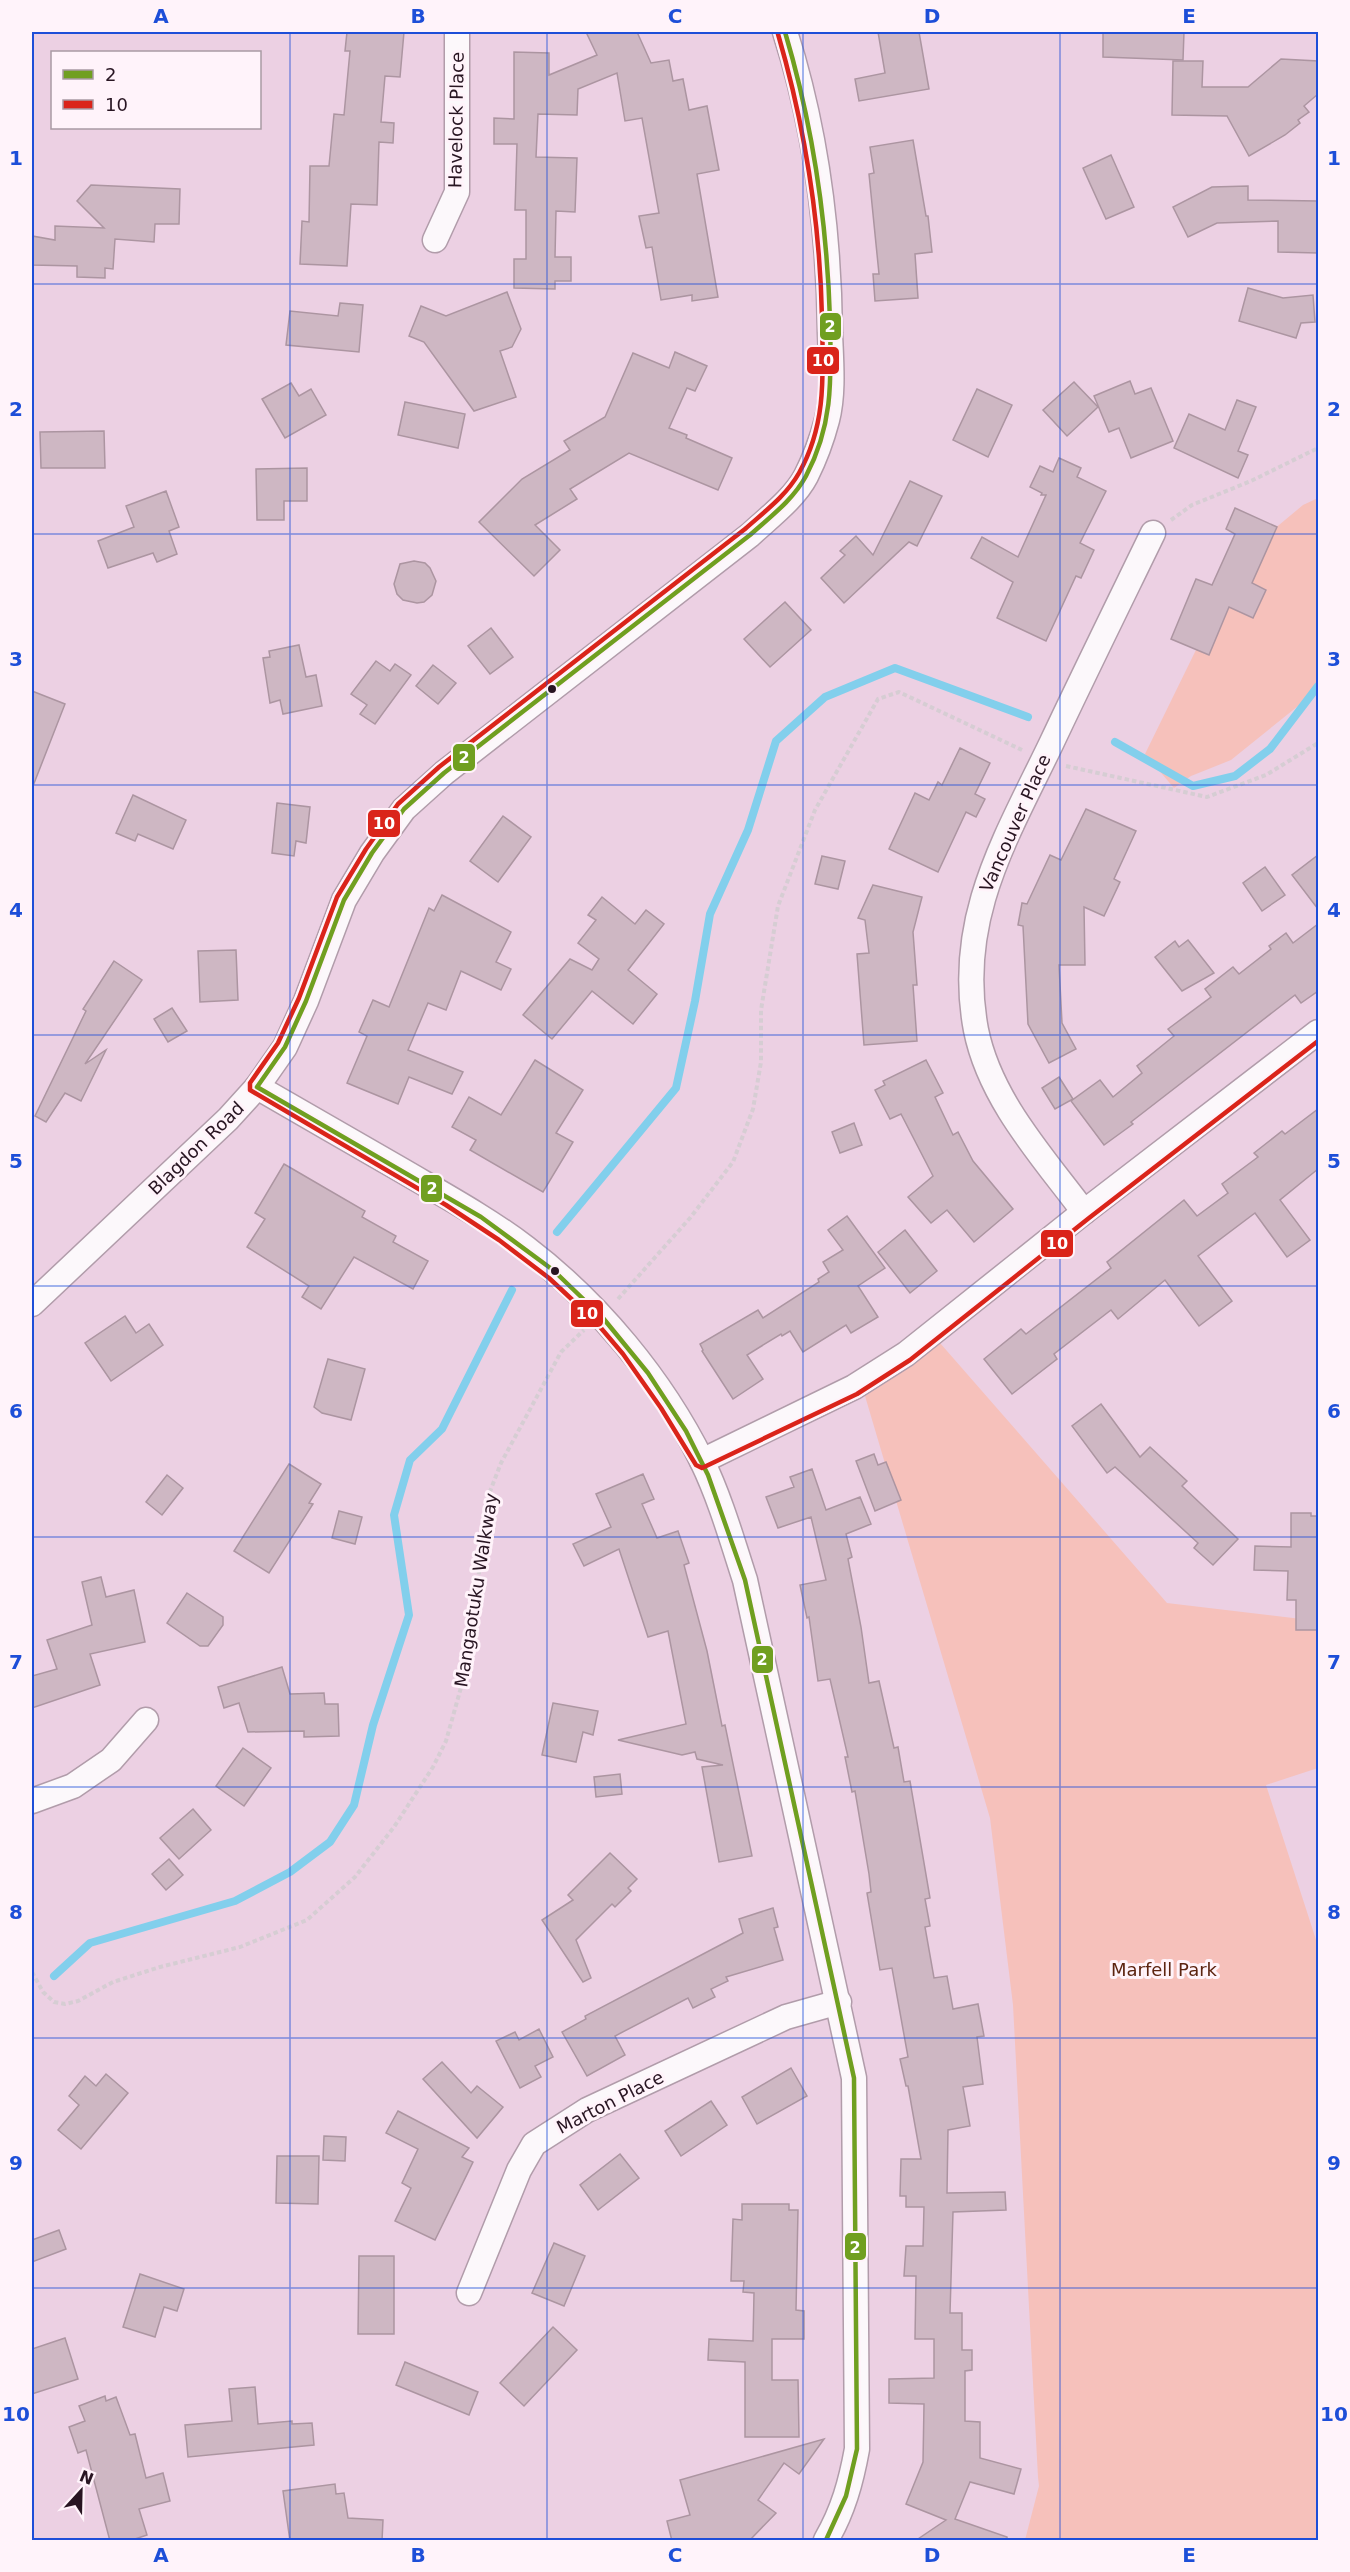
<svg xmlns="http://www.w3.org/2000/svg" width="1350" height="2572" font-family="'DejaVu Sans',sans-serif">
  <rect width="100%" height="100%" fill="#ecd0e3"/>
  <!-- green -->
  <g fill="#f6c1bb">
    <polygon points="1318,498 1318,690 1231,760 1191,776 1174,788 1145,754 1242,556 1303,505"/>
    <polygon points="940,1343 1167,1603 1318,1621 1318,1768 1266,1785 1318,1946 1318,2540 1025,2540 1039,2486 1038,2477 1013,2005 990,1818 865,1396"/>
  </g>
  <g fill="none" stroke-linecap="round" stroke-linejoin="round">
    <!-- stream -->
    <g stroke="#82cfec" stroke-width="8">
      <polyline points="1115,742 1193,786 1235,776 1270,749 1318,686"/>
      <polyline points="557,1232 676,1088 695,1001 710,914 748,830 776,741 825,697 895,668 1028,717"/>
      <polyline points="54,1976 90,1943 235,1901 290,1872 330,1842 354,1805 373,1725 409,1615 394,1515 410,1460 442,1429 512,1290"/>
    </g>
  </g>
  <!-- building -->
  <g fill="#ceb7c3" stroke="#ac95a1" stroke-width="1.5">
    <polygon points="347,32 404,32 400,77 385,76 381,122 394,123 393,143 379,142 377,205 351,204 347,266 300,264 302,221 309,222 310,166 329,166 334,114 344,115 350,51 345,51"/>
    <polygon points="586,32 637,32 651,63 669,60 673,81 683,79 689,110 707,106 719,170 697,174 718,297 692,301 692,295 661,300 652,247 646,248 639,216 659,213 642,118 625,121 617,73 578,89 577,115 538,114 536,157 577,158 575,212 556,211 555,257 571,257 571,281 555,281 555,289 514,288 514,259 526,259 526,210 515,210 517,144 494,144 494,118 514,119 514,52 549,53 549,75 597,55"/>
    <polygon points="878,32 919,32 929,89 859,101 855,79 885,73"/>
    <polygon points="1103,32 1184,32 1183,60 1103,57"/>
    <polygon points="1281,59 1318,61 1318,94 1304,106 1309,112 1298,120 1300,123 1285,135 1249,156 1227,116 1172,115 1173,61 1203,61 1202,87 1248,87"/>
    <polygon points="913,140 926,216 928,216 932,252 915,254 918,298 875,301 873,274 879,274 869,174 874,173 870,147"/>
    <polygon points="1111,155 1134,207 1106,219 1083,168"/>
    <polygon points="91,185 180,189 179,224 155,224 154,242 115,239 113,269 105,268 105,278 77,277 77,266 32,265 32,236 55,240 55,226 104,228 77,201"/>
    <polygon points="1248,186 1248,200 1318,201 1318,253 1278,252 1278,221 1217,223 1188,237 1173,207 1212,187"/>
    <polygon points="1248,288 1283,298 1313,295 1315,322 1301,323 1296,338 1239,321"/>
    <polygon points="507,292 521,329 512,347 500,351 516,397 474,411 424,342 409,336 421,306 446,316"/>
    <polygon points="340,303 363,305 359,352 286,345 290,311 338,316"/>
    <polygon points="675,352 707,366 695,391 687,388 669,428 687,435 686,438 732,458 718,490 629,453 570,489 577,499 535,525 560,550 534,576 479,522 522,479 570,450 564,441 605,417 633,353 669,368"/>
    <polygon points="1130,381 1135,394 1151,388 1173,441 1131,458 1119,428 1109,432 1094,396"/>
    <polygon points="1074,382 1098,407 1067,436 1043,410"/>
    <polygon points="291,383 299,396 311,389 326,415 285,438 262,399"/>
    <polygon points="977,389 1012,405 988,457 953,440"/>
    <polygon points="1237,400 1256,407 1238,451 1248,455 1238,478 1174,448 1189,414 1225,430"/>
    <polygon points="405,402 465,414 458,448 398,435"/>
    <polygon points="104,431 105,468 41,468 40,432"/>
    <polygon points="1059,458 1081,468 1077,477 1106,491 1080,543 1094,550 1081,578 1076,576 1046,641 997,618 1013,582 971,558 982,537 1018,557 1046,495 1041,495 1042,493 1030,487 1040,466 1053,472"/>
    <polygon points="307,468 307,501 284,501 284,520 257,520 256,469"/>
    <polygon points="910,481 942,496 917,546 909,542 844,603 821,578 845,555 840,551 856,536 873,555"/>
    <polygon points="166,491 179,527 169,531 177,554 157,562 153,553 108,568 98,541 134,527 126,506"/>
    <polygon points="1235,508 1277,527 1252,583 1266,590 1253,618 1229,607 1209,655 1171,639 1196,579 1212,585 1235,534 1226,529"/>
    <polygon points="414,561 425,563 430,568 436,581 432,595 424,602 417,603 403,600 397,594 394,584 400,564"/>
    <polygon points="785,602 811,630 770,667 744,639"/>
    <polygon points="491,628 513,657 490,674 468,646"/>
    <polygon points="299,645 306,677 316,675 322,706 283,714 280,700 270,703 263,658 270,657 269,651"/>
    <polygon points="376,661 390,671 395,664 411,675 375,724 360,714 367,705 351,694"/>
    <polygon points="433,665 456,683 438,704 416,686"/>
    <polygon points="32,691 65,704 33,786 32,785"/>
    <polygon points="960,748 990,763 975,794 985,799 976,817 966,812 938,872 889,849 915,793 929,800 938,782 942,785"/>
    <polygon points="133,795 186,820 173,849 138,834 135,841 116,833"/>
    <polygon points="277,803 310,807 306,843 296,841 294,856 272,853"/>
    <polygon points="1086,809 1136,831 1114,879 1120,882 1104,916 1084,907 1085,965 1059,965 1062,1023 1076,1049 1049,1063 1028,1024 1023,926 1018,925 1022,903 1027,904 1050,855 1061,860"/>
    <polygon points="503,816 531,837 498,882 470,861"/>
    <polygon points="1318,855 1318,909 1292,875"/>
    <polygon points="822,856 845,861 838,889 815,884"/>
    <polygon points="1265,867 1285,895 1262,911 1243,883"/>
    <polygon points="873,885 922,897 913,932 917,985 913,985 917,1041 864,1045 857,954 869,953 865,920 858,918"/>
    <polygon points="442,895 511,932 496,962 511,969 501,990 461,971 446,1010 428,1003 408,1050 463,1072 452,1094 409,1077 398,1104 347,1083 367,1036 359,1032 373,1000 389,1007 429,908 434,911"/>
    <polygon points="602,897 635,924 646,910 664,924 628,970 657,994 633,1024 592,991 552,1039 523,1015 570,959 592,970 599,959 578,943 596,920 588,915"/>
    <polygon points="1318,924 1318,991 1301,1003 1295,995 1131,1122 1133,1124 1104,1145 1071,1101 1100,1080 1113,1097 1142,1073 1137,1066 1174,1036 1168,1029 1211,997 1205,989 1233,967 1239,974 1271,949 1269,946 1286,933 1293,943"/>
    <polygon points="1188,940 1214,973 1182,991 1155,957 1175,941 1179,947"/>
    <polygon points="236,950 238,1000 200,1002 198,951"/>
    <polygon points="114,961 142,980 85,1064 106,1050 81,1101 65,1093 46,1122 35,1116 86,1011 83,1009"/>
    <polygon points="172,1008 187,1031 168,1042 154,1019"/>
    <polygon points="535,1060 583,1090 556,1133 573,1142 543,1192 470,1150 476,1140 452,1127 469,1097 501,1115"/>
    <polygon points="926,1060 943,1093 935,1097 953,1135 958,1132 973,1161 1013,1209 974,1242 947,1210 931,1223 908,1197 933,1176 901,1114 890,1119 875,1090 885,1085 883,1081"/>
    <polygon points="1059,1077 1073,1099 1055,1109 1042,1088"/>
    <polygon points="1318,1109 1318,1169 1280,1200 1310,1240 1287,1257 1255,1213 1198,1256 1232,1301 1199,1326 1165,1280 1118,1319 1111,1310 1054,1354 1057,1359 1012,1394 984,1359 1021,1329 1026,1334 1111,1268 1107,1262 1184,1200 1197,1216 1228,1193 1222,1184 1258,1157 1254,1153 1282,1131 1285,1134"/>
    <polygon points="854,1123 862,1145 840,1153 832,1132"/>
    <polygon points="284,1164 365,1211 362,1217 396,1236 393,1242 428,1261 413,1289 354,1257 321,1309 302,1297 309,1286 247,1247 265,1219 255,1213"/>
    <polygon points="847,1216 885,1268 858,1286 878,1317 851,1333 846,1325 803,1352 790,1331 782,1336 781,1334 747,1355 763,1379 733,1399 702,1351 703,1350 700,1344 758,1310 763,1318 819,1282 818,1279 829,1272 823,1262 843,1250 828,1230"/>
    <polygon points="905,1230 937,1271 910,1293 878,1252"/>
    <polygon points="125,1316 136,1333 149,1324 163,1345 111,1381 85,1343"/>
    <polygon points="328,1359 365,1369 351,1420 322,1413 314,1407"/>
    <polygon points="1101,1404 1140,1457 1150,1447 1187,1481 1182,1486 1238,1539 1213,1565 1194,1548 1198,1543 1115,1467 1107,1473 1072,1426"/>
    <polygon points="874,1454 878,1465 886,1462 901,1500 875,1511 856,1461"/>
    <polygon points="289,1464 321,1484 309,1503 313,1504 269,1573 234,1551"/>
    <polygon points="812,1469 826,1510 860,1497 871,1524 846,1534 852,1557 848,1559 861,1627 869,1683 879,1681 894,1748 898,1747 904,1782 910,1781 930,1898 925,1899 930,1926 925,1927 934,1978 947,1976 953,2009 978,2004 984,2036 977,2037 983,2084 963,2087 970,2126 948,2130 947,2193 1005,2192 1006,2210 953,2212 950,2313 962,2313 962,2350 972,2350 972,2370 965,2371 965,2421 980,2422 980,2458 1021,2469 1014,2494 970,2482 955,2519 1007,2537 1007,2541 915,2541 946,2520 906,2504 923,2462 924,2404 889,2403 889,2379 934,2378 934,2339 915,2339 916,2276 904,2276 906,2246 923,2246 924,2207 906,2207 906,2196 900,2196 901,2159 921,2159 908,2086 906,2086 900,2059 908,2057 892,1968 880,1970 867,1893 871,1892 869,1874 855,1791 852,1792 845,1757 848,1757 830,1679 818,1681 809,1617 807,1618 800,1585 826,1580 811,1517 778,1528 766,1497 794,1487 790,1477"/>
    <polygon points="643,1474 654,1499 642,1504 657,1538 678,1531 689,1563 684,1565 707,1651 722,1726 725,1725 752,1856 719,1862 702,1767 723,1765 697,1759 695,1752 682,1755 618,1740 686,1724 668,1631 648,1637 619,1549 584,1566 573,1544 611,1527 596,1494"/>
    <polygon points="167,1475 183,1488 162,1515 146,1502"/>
    <polygon points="339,1511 362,1517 355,1544 332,1538"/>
    <polygon points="1291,1513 1311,1513 1311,1516 1318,1516 1318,1630 1296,1630 1296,1600 1287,1600 1288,1571 1254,1570 1255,1546 1291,1547"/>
    <polygon points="101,1577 106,1597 134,1590 145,1642 90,1654 100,1685 32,1708 32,1676 57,1669 47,1640 92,1625 82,1582"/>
    <polygon points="187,1593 223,1617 223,1625 208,1646 200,1646 167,1623"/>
    <polygon points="282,1667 290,1694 324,1693 325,1704 338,1704 339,1736 304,1737 304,1731 248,1732 239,1703 224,1708 218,1687"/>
    <polygon points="553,1703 598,1711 593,1735 583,1732 576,1762 542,1755"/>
    <polygon points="243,1748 271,1768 244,1806 216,1786"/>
    <polygon points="620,1774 622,1794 596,1797 594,1777"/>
    <polygon points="193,1809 211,1830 179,1859 160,1838"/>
    <polygon points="610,1853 637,1879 628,1888 631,1891 615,1907 612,1904 576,1940 591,1978 583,1982 542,1920 573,1900 568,1895"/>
    <polygon points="169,1859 183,1875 166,1890 152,1874"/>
    <polygon points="773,1908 778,1927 774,1928 783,1960 726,1977 728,1981 711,1989 715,1997 693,2008 688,1998 615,2036 625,2055 587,2076 562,2032 586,2019 585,2016 743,1933 739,1919"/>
    <polygon points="539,2029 553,2057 535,2066 541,2077 520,2088 496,2041 515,2032 519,2040"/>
    <polygon points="442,2062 471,2093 477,2086 503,2107 477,2138 423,2079"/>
    <polygon points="791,2068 807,2096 757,2124 742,2097"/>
    <polygon points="106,2074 128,2093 81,2149 58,2130 79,2105 69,2096 85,2076 96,2086"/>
    <polygon points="711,2101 727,2125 681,2156 665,2131"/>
    <polygon points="398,2111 469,2148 462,2157 473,2162 435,2240 395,2221 411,2188 402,2183 418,2149 386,2133"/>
    <polygon points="324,2136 346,2137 345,2161 323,2160"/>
    <polygon points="620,2154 639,2178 598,2210 580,2185"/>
    <polygon points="277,2156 319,2156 318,2204 276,2203"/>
    <polygon points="742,2204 789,2204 789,2210 798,2210 796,2310 804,2311 804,2339 772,2339 772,2380 798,2380 799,2437 745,2437 745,2362 708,2360 709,2339 753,2341 754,2293 743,2292 744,2281 731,2281 733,2219 742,2220"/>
    <polygon points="59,2230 66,2249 32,2262 32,2240"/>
    <polygon points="554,2243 585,2256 564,2306 532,2293"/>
    <polygon points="359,2256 394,2256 394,2334 358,2334"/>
    <polygon points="140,2274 184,2289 177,2311 164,2307 155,2337 123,2327"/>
    <polygon points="553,2327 577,2350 524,2406 500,2383"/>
    <polygon points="65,2338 78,2379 32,2394 32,2349"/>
    <polygon points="405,2362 478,2392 469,2415 396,2385"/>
    <polygon points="255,2387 258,2424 292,2421 292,2424 312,2423 314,2445 188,2457 185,2425 232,2421 229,2389"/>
    <polygon points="105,2396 106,2401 116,2397 130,2435 135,2434 146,2478 163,2473 170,2501 139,2509 147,2535 129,2541 110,2541 86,2450 78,2453 69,2427 85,2421 79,2406"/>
    <polygon points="824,2439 799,2474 784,2463 758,2500 776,2513 749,2541 672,2541 667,2521 690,2515 680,2480"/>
    <polygon points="335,2484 336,2494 344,2493 348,2518 383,2520 382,2541 290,2541 283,2491"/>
  </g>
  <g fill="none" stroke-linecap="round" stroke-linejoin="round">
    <!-- minor casing -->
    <g stroke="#b19caa" stroke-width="27">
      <g id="minor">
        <polyline points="435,240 457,192 457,32"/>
        <path d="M 257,1087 C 306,1115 354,1143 403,1171 C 444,1195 488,1219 526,1248 C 598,1303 662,1380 702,1461 C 720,1498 732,1540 745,1580 L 854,2078 L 857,2449 C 851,2482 843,2511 826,2540"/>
        <path d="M 1084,1212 C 1043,1157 990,1100 976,1030 C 955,919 1006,838 1052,742 C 1085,672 1119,603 1153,533"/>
        <path d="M 32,1304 L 228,1119 L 257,1087 L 285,1047 L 306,1001 L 344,900 L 372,853 L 404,809 L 444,773 L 750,535 C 768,518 794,499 806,476 C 815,458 822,439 827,420 C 834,393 831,361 830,333 C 829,231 816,129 785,32"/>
        <polyline points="702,1461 854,1387 906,1354 1084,1212 1318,1032"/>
        <polyline points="32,1801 73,1786 111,1760 146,1720"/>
        <polyline points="469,2293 519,2170 534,2144 587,2110 786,2017 839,2002"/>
      </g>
    </g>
    <!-- path -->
    <g stroke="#d6cdd3" stroke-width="4" stroke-dasharray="4.5 3" stroke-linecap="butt">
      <polyline points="1171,520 1192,505 1251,481 1318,448"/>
      <polyline points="1066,766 1207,797 1266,775 1318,743"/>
      <polyline points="618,1299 690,1218 733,1162 753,1109 761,1062 761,1010 778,906 815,810 878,699 899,692 1022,750"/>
      <polyline points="32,1972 43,1992 54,2002 65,2004 78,2001 113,1982 160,1967 240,1947 307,1920 355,1877 394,1827 433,1767 446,1741 467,1666 489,1494 501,1463 561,1352 584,1330"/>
    </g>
    <!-- minor -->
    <use href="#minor" stroke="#fcf8fb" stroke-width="24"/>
    <!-- bus-1 casing -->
    <g stroke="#fff3fa" stroke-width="9">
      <path id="bus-1" d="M 785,32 C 813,126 827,222 830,320 C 831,377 834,423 806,476 C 793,500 770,517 750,535 L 444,773 L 404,809 L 372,853 L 344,900 L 306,1001 L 285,1047 L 257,1087 L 481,1217 L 553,1270 L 603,1318 L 648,1373 L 686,1431 L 708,1475 L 745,1580 L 854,2078 L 857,2449 L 846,2496 L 826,2540"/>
    </g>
    <!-- bus-2 casing -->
    <g stroke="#fff3fa" stroke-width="9">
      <path id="bus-2" d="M 778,34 C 805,127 820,221 822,318 C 823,373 827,424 799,473 C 786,496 764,512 745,529 L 439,767 L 398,804 L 366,849 L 337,897 L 299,998 L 278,1043 L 250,1083 L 250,1090 L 446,1205 L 499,1240 L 549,1278 L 595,1321 L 623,1354 L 661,1408 L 696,1465 L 702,1468 L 857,1394 L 910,1360 L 1089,1218 L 1318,1041"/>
    </g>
    <!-- bus-1 -->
    <use href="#bus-1" stroke="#709f20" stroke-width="4.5"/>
    <!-- bus-2 -->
    <use href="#bus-2" stroke="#da241a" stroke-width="4.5"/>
  </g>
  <!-- grid -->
  <path fill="none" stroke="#1d4ed8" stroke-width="1.5" stroke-opacity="0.55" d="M 290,32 L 290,2540M 547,32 L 547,2540M 803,32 L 803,2540M 1060,32 L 1060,2540M 32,284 L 1318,284M 32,534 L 1318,534M 32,785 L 1318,785M 32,1035 L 1318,1035M 32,1286 L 1318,1286M 32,1537 L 1318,1537M 32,1787 L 1318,1787M 32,2038 L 1318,2038M 32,2288 L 1318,2288"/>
  <!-- markers -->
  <g fill="#281522" stroke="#fff3fa" stroke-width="2">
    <circle cx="552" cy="689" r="5"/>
    <circle cx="555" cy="1271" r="5"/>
  </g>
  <g text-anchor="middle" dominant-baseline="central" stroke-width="6" stroke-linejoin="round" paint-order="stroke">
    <!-- street labels -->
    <g font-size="18" fill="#281522" stroke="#fff3fa">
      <text transform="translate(456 120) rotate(-89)">Havelock Place</text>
      <text transform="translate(1015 823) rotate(-66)">Vancouver Place</text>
      <text transform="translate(196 1148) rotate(-44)">Blagdon Road</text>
      <text transform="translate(476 1590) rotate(-81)">Mangaotuku Walkway</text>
      <text transform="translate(610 2102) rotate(-27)">Marton Place</text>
    </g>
    <!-- park labels -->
    <g font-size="18" fill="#5c2410" stroke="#fff3fa">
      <text x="1164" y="1969">Marfell Park</text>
    </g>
  </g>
  <g stroke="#fff3fa" stroke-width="2">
    <rect x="819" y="312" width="23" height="29" rx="6" fill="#709f20"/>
    <rect x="806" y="346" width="34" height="29" rx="6" fill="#da241a"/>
    <rect x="452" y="743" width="24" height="29" rx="6" fill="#709f20"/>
    <rect x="367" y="809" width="34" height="29" rx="6" fill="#da241a"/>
    <rect x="420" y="1174" width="23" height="29" rx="6" fill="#709f20"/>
    <rect x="1040" y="1229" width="34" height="29" rx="6" fill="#da241a"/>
    <rect x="570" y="1299" width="34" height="29" rx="6" fill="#da241a"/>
    <rect x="751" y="1645" width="23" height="29" rx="6" fill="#709f20"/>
    <rect x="844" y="2232" width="23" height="29" rx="6" fill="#709f20"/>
  </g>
  <g font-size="16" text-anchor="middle" font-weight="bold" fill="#fff">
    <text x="830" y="332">2</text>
    <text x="823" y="366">10</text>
    <text x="464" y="763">2</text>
    <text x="384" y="829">10</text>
    <text x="432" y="1194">2</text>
    <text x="1057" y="1249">10</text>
    <text x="587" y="1319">10</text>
    <text x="762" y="1665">2</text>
    <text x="855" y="2253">2</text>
  </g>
  <!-- border -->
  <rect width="1350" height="2572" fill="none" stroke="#fff3fa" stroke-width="66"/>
  <!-- legend -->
  <rect x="51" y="51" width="210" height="78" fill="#fff3fa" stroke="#a99aa4" stroke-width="1.5"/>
  <rect x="63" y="70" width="30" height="9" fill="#709f20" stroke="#a99aa4" stroke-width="1.5"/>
  <text x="105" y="81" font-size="18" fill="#281522">2</text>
  <rect x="63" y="100" width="30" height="9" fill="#da241a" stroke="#a99aa4" stroke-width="1.5"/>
  <text x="105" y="111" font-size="18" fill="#281522">10</text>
  <!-- north arrow -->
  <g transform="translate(81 2491) rotate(22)" stroke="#fff3fa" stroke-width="4.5" paint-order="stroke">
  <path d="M0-4.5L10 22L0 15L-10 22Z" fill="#281522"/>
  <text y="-9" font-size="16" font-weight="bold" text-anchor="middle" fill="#281522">N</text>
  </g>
  <rect x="33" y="33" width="1284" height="2506" fill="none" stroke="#1d4ed8" stroke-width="2"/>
  <g font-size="20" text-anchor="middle" font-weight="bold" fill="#1d4ed8">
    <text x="161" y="23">A</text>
    <text x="418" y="23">B</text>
    <text x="675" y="23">C</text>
    <text x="932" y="23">D</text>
    <text x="1189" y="23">E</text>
    <text x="16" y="165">1</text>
    <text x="1334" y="165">1</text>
    <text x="16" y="416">2</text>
    <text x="1334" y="416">2</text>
    <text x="16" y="666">3</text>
    <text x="1334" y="666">3</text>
    <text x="16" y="917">4</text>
    <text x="1334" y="917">4</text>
    <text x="16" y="1168">5</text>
    <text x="1334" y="1168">5</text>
    <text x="16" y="1418">6</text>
    <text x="1334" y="1418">6</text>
    <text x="16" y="1669">7</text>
    <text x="1334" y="1669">7</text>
    <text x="16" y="1919">8</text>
    <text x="1334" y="1919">8</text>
    <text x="16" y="2170">9</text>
    <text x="1334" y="2170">9</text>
    <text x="16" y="2421">10</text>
    <text x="1334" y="2421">10</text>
    <text x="161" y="2562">A</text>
    <text x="418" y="2562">B</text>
    <text x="675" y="2562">C</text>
    <text x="932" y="2562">D</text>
    <text x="1189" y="2562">E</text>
  </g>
</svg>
